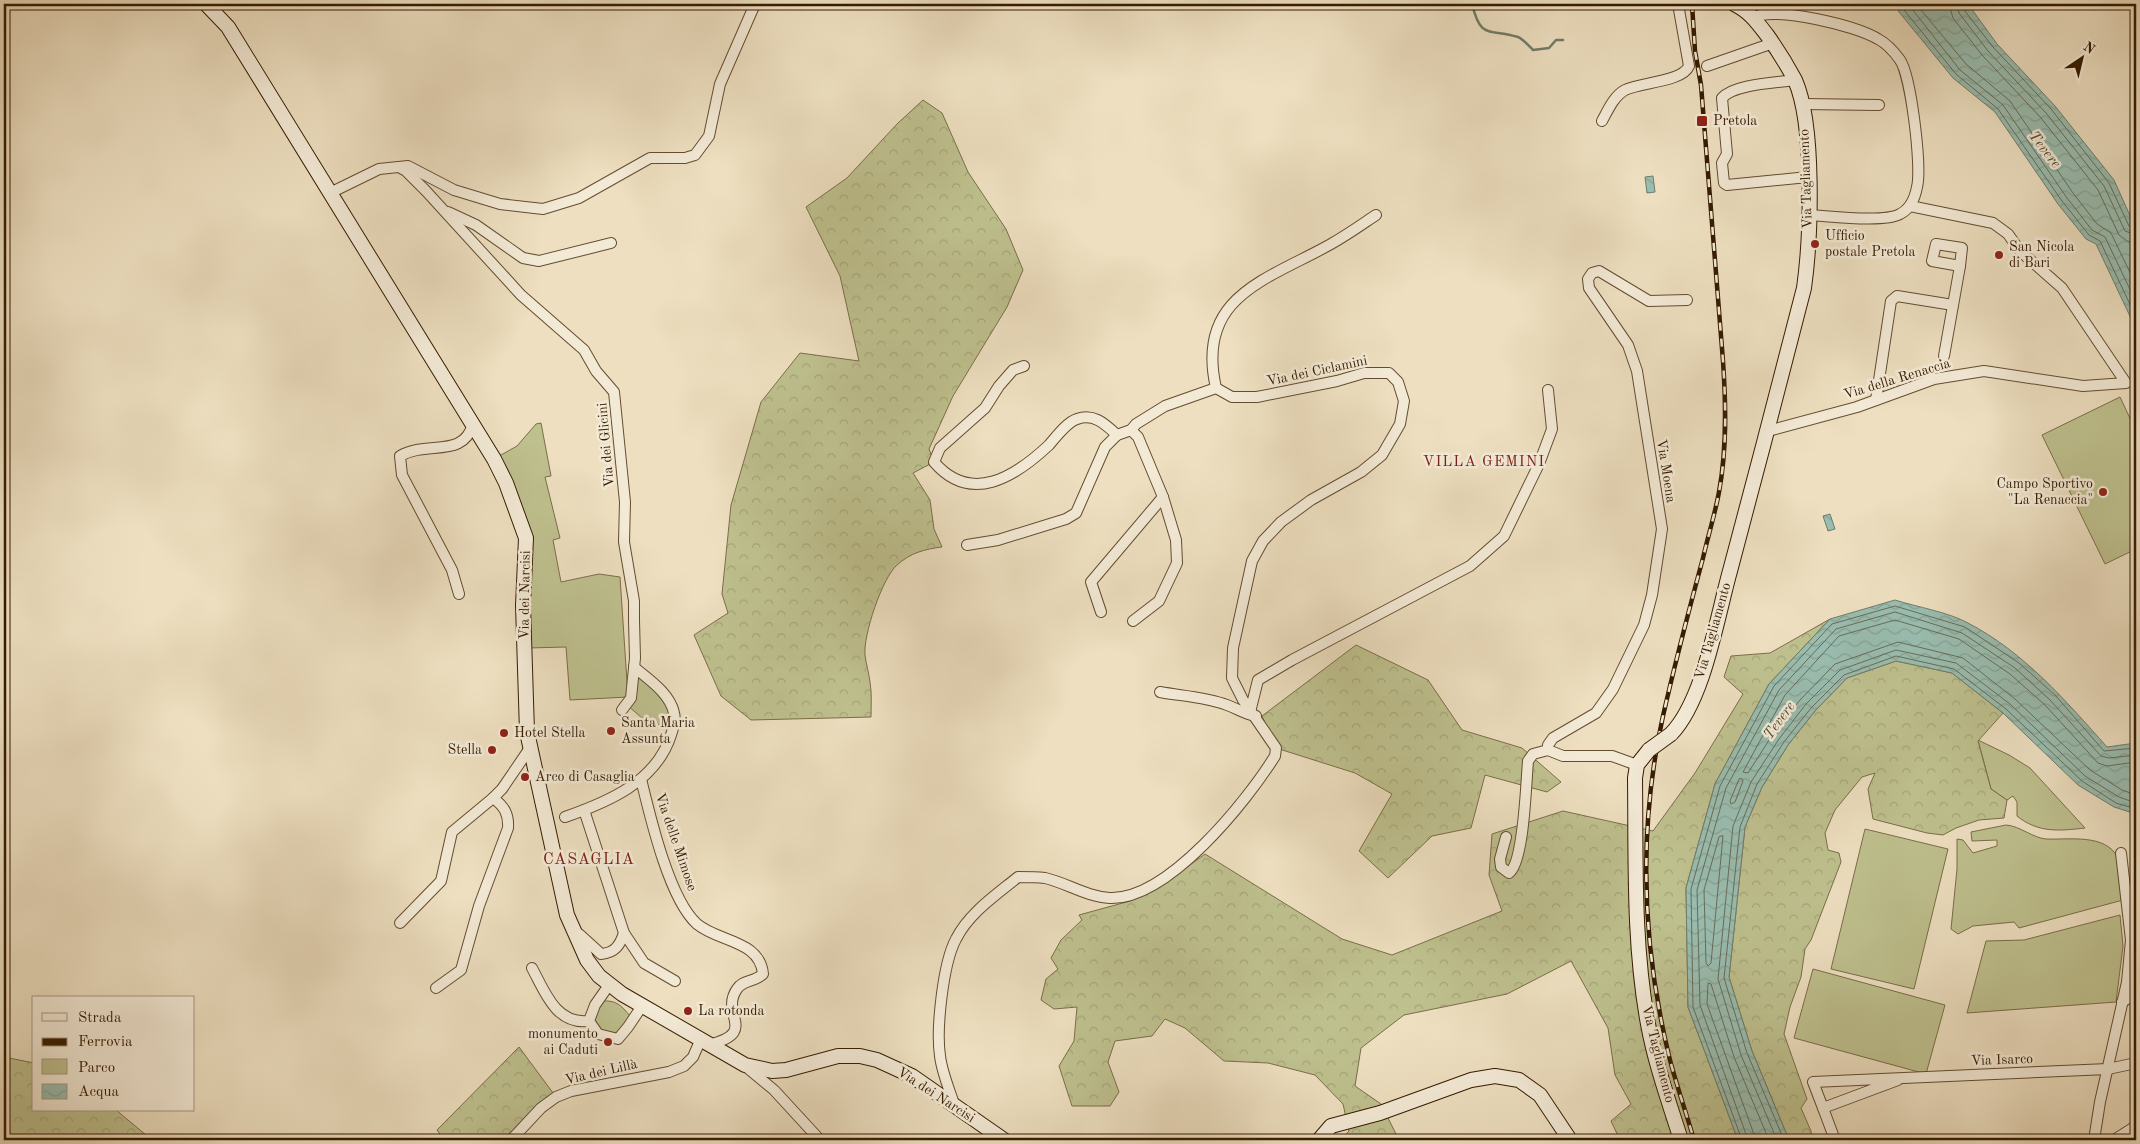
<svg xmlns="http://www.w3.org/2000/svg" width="2140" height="1144" font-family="'Old Standard TT',serif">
  <defs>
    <pattern id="forest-crowns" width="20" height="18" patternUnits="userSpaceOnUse" patternTransform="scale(1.25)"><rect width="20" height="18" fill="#bec08e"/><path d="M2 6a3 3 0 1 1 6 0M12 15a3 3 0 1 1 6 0" fill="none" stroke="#a4a479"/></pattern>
    <pattern id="water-waves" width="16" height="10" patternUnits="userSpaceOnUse" patternTransform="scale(1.25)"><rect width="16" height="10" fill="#99bdb0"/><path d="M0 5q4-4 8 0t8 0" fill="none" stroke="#84a296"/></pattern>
  </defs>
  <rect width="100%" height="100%" fill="#eddfc0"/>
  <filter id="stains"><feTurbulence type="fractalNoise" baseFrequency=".004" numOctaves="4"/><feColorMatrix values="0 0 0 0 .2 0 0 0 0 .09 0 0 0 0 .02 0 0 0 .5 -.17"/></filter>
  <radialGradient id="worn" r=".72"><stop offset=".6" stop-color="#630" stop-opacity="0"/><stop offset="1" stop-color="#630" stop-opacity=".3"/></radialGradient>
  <!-- green -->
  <g fill="#bec08e" stroke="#7a6e47">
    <polygon points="2120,397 2136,431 2136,549 2105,564 2042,435"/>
    <polygon points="541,423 551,476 545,477 560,538 553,540 561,582 599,574 620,577 628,697 570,700 566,647 528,648 526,538 494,459 517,446 536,424"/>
    <polygon points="634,667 667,697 673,730 642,718 627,705"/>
    <path d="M 1978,740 L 2009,755 L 2030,768 L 2085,828 C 2059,831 2038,833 2017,816 L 2017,802 L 2013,796 L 2007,800 L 1991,789 Z"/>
    <path d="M 2006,825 C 2020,826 2033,838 2046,839 C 2068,840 2106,833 2118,858 C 2123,869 2122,888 2123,900 L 2019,928 L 2014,922 L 1973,926 L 1958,934 L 1951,929 L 1957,869 L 1957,839 L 1963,840 L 1973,853 L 1997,846 L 1997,840 L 1972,841 L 1971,832 Z"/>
    <polygon points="1865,829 1948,849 1914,989 1831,969"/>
    <polygon points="2120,915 2123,946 2116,1002 1967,1013 1986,941 2024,940"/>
    <polygon points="1813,969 1945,1005 1926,1074 1794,1038"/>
    <path d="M 602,1001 C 616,1000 621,1005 630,1016 L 616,1035 L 599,1030 L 593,1019 Z"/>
  </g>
  <!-- forest -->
  <g fill="url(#forest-crowns)" stroke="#7a6e47">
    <path d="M 923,100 L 942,113 L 968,172 L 1006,229 L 1023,270 L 1007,307 L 953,396 L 929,449 L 934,462 L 913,473 L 930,500 L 934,529 L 942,547 C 925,549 910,553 897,565 C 882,578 863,636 865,655 C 866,664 869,673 870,682 C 872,693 871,705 871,717 L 751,720 L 721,696 L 694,635 L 728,613 L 722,594 L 731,505 L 761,402 L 800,353 L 859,361 L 840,276 L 806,207 L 847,178 L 897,124 Z"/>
    <polygon points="1830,619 1769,684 1715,784 1686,888 1688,1007 1738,1140 1620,1140 1611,1121 1631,1104 1615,1075 1608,1028 1571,961 1507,994 1404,1015 1361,1048 1355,1086 1381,1104 1399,1140 1341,1140 1349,1131 1343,1104 1315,1075 1268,1063 1224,1061 1185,1028 1165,1019 1152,1036 1115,1041 1108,1062 1119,1092 1110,1106 1072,1106 1059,1066 1074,1041 1077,1007 1054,1009 1041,1000 1046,979 1058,969 1051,958 1061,940 1082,920 1079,915 1130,901 1169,880 1205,854 1342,939 1392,955 1502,911 1489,875 1492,834 1563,811 1653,831 1695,773 1743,694 1724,677 1731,656 1770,653"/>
    <polygon points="1356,645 1428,680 1462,730 1522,748 1561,782 1547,792 1485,775 1471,828 1432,836 1388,878 1359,851 1392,794 1355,773 1276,748 1262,716"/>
    <polygon points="1896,661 1952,673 2003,713 1978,741 1991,789 2007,800 2004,818 1979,820 1956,828 1943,835 1927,833 1873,819 1868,789 1875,773 1862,777 1835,810 1825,833 1828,850 1839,853 1841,862 1811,940 1805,949 1801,977 1790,1007 1784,1034 1807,1099 1801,1108 1811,1131 1812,1140 1789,1140 1752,1051 1729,977 1745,827 1762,787 1788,745 1815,711 1847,678"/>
    <polygon points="519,1047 556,1097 511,1140 444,1140 437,1130"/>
    <polygon points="4,1057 34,1063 34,1110 116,1110 152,1140 4,1140"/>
  </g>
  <!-- water -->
  <g fill="url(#water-waves)" stroke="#717c6a">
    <polygon points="1897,4 1968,4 1997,44 2055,106 2114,180 2136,229 2136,329 2096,244 2086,239 2058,204 1995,112 1953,78 1899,12"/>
    <polygon points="1653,176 1655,192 1647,193 1645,177"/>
    <polygon points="1830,514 1835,529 1828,531 1823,516"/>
    <path d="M 1895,600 C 1917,607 1948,612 1968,623 C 2024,652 2066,701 2107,747 L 2136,743 L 2136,814 L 2114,807 L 2078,785 L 2003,713 L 1952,673 L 1896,661 L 1847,678 L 1815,711 L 1788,745 L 1762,787 L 1745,827 L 1729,977 L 1752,1051 L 1789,1140 L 1738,1140 L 1688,1007 L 1686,888 L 1715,784 L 1769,684 L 1830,619 Z"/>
  </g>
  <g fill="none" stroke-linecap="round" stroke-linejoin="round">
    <!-- shore -->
    <g stroke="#686c58" stroke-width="1">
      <polyline points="1902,4 1904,10 1956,74 1998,109 2062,201 2089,235 2100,241 2136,317"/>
      <polyline points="1908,4 1960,70 2003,105 2067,198 2092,230 2105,237 2136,302"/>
      <polyline points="1916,4 1966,64 2010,101 2073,193 2097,224 2111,233 2136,285"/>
      <polyline points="1949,4 1953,18 1982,55 2041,118 2098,190 2119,235 2127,241 2136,243"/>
      <polyline points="1957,4 1959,13 1988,51 2046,113 2104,186 2125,231 2136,235"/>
      <polyline points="1963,4 1964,10 1993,47 2051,109 2109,183 2129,226 2136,229"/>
      <polyline points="2136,762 2107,766 2098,763 2045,705 2010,674 1959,639 1895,620 1839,636 1785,695 1743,772 1748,773 1773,734 1800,700 1835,664 1898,642 1963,658 2015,699 2090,770 2122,790 2136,795"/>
      <polygon points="1742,779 1743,781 1735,802 1731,804 1730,801 1739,779"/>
      <polygon points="1723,836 1711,963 1708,966 1706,963 1704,890 1719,837"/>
      <polyline points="1742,1140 1693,1007 1691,889 1720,786 1774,686 1832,624 1895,606 1965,627 2019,663 2055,695 2104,751 2136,748"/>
      <polyline points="1748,1140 1700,1005 1697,890 1726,788 1779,690 1836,629 1895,612 1962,633 2015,668 2050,700 2101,756 2109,758 2136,755"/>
      <polyline points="1756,1140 1707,1004 1708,983 1711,984 1734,1057 1769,1140"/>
      <polyline points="1777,1140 1741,1055 1718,979 1733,826 1751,782 1779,739 1806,704 1840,670 1896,650 1956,663 2010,704 2085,776 2119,797 2136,803"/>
      <polyline points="1784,1140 1747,1053 1724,978 1740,827 1757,784 1784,742 1811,708 1844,675 1896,656 1954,669 2006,709 2082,781 2116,803 2136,809"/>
    </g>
    <!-- stream -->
    <path stroke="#717c6a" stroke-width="2.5" d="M 1472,4 C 1481,40 1488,28 1518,37 C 1523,39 1529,46 1533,50 L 1549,48 L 1556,40 L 1563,40"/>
    <!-- street casing -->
    <g stroke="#644c30" stroke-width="12">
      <g id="street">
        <path d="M 1753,17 C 1778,7 1854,25 1878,39 C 1886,43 1895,53 1900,60 C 1911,76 1922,167 1917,187 C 1915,198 1910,209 1900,214 C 1884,223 1830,216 1809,215"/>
        <polyline points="1707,66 1773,43"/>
        <path d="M 1795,80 C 1776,83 1734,84 1722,98 L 1727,154 L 1722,163 L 1724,183 L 1727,185 L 1808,177"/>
        <polyline points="1802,104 1879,105"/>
        <path d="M 1602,121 C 1608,110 1614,96 1625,90 C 1641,82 1682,82 1689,66 L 1678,4"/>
        <polyline points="399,167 406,171 426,191 521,295 584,350 596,371 614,392 625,502 624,542 634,601 634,621 635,658 631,698 622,710"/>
        <polyline points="330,193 379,169 408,166 454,190 500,204 543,209 579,198 650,158 685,158 695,155 709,136 720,84 755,4"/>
        <polyline points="448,212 476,225 523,258 539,261 611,243"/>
        <polygon points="1936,244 1962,248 1960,266 1932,261"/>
        <polyline points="1944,356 1960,266"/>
        <path d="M 1024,366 L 1013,370 L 999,386 L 985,408 L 940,448 L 934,462 C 971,505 1015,477 1049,445 C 1056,437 1067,422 1077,419 C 1094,413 1105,424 1117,435"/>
        <polyline points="1876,400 1891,301 1897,296 1953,305"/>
        <polyline points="1768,431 1857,407 1934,379 1984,371 2083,386 2126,383 2062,288 2020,251 2008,234 1993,223 1910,206"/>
        <polyline points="967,545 998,540 1066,519 1076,513 1105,447 1117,435 1131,430 1136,424 1165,406 1216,388"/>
        <path d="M 459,594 L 452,570 L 402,475 L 400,456 C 428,440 463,459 473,424"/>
        <polyline points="1101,612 1091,582 1163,497 1138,437 1131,430"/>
        <polyline points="1133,621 1159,601 1177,563 1176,540 1163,497"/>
        <path d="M 1160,692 C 1182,696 1206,697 1227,705 C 1238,709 1244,714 1256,716"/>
        <polyline points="1251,708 1258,680 1292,660 1470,566 1504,536 1539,464 1552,429 1548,390"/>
        <polyline points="1637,765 1612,756 1563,756 1548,750 1548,745 1553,738 1596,713 1613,689 1644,625 1652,595 1662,529 1637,371 1628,345 1589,288 1588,279 1592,273 1599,271 1649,301 1687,300"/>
        <path d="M 641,779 C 650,816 669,899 697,924 C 718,942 760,940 763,974 C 755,982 742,980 737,989 C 719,1015 760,1032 708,1045"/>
        <polyline points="584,810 624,933 644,963 675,981"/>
        <path d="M 565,817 C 608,802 656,782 671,735 C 673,729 676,719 674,713 C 670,693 648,679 634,667"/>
        <path d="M 1506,837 L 1500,859 L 1501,867 L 1509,873 C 1524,863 1526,783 1528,761 L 1533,754 L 1548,750"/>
        <polyline points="400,923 441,881 452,832 493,798"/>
        <path d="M 579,934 L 601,954 C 615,953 620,945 624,933"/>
        <path d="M 532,968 C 545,992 556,1025 589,1021"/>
        <polyline points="609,985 595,1005 589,1021 598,1034 618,1039 628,1027 642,1006"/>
        <path d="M 436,988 L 461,970 L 479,906 L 508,828 C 509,814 504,806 493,798 L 502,789 L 530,748"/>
        <polyline points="2122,1002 2136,994"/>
        <polyline points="745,1066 774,1090 820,1140"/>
        <polyline points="1898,1080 1823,1108 1813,1082 2108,1069 2136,1063"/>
        <path d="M 955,1107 C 950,1091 942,1073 940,1056 C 936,1029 943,963 956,939 C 969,913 996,895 1018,877 C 1027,877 1036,877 1045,878 C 1067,883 1087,897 1110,898 C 1168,900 1247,801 1275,756 L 1276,748 L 1243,700 L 1232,678 L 1233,648 L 1252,561 L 1263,541 L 1281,522 L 1311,500 L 1361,472 L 1382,455 L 1400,424 L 1404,401 L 1398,382 L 1389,373 L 1364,373 L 1337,381 L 1257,397 L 1232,397 L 1216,388 C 1195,296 1267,280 1331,244 C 1347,235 1361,225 1376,215"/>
        <polyline points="1823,1108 1835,1140"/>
        <polyline points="511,1140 541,1108 556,1097 571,1091 669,1072 684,1066 693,1057 700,1041"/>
        <polyline points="2094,1140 2100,1102 2127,982 2131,940 2121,853"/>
        <polyline points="2114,1140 2136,1126"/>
      </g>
    </g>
    <!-- secondary casing -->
    <g stroke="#361b00" stroke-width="16">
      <g id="secondary">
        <polyline points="206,4 228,27 494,459 506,483 526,538 523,605 527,732 567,915 587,960 599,976 622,994 745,1065 772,1071 786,1070 838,1056 860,1056 877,1060 912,1076 1004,1140"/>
        <path d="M 1671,734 C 1704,700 1717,617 1730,571 C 1755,477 1780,382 1804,288 C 1811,238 1815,125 1795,80 C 1787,65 1777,49 1767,35 C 1757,22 1749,11 1734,4"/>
        <path d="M 1649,750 L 1637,765 L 1635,778 C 1636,859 1633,943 1648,1024 C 1655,1063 1669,1102 1681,1140"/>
        <polyline points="1319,1140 1331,1126 1380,1113 1471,1080 1495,1076 1519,1080 1540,1095 1570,1140"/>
      </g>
    </g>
    <!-- street -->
    <use href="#street" stroke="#f3ead6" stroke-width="10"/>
    <!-- secondary -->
    <use href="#secondary" stroke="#f3ead6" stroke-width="14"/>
    <!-- rail casing -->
    <g stroke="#361b00" stroke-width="4.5">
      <path id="rail" d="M 1692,4 L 1695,51 L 1701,85 L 1723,361 C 1726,405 1727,449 1719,492 C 1715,514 1708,536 1703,558 C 1689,610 1675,663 1663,716 C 1638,829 1642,944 1669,1056 C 1676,1084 1686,1112 1694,1140"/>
    </g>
    <!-- rail -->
    <use href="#rail" stroke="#f3ead6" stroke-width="2.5" stroke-dasharray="8" stroke-linecap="butt"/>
    <!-- secondary-bridge casing -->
    <g stroke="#361b00" stroke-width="16" stroke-linecap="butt">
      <polyline id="secondary-bridge" points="1649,750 1671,734"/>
    </g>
    <!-- secondary-bridge -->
    <use href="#secondary-bridge" stroke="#f3ead6" stroke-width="14"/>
  </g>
  <!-- markers -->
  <g fill="#8f2418" stroke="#f3ead6" stroke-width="2">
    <rect x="1696" y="115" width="12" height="12" rx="2.5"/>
    <circle cx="1815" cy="244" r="5"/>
    <circle cx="1999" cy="255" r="5"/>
    <circle cx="2103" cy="492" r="5"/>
    <circle cx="611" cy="731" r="5"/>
    <circle cx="504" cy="733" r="5"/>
    <circle cx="492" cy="750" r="5"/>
    <circle cx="525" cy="777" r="5"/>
    <circle cx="688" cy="1011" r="5"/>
    <circle cx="608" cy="1042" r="5"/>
  </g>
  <g text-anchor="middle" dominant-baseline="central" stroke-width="5" stroke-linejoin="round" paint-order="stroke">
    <!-- poi labels -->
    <g font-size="14" fill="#361b00" stroke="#f3ead6" text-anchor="start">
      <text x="1713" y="121">Pretola</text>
      <text x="1825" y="236">Ufficio<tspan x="1825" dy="16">postale Pretola</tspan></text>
      <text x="2009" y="247">San Nicola<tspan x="2009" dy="16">di Bari</tspan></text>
      <text x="2093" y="484" text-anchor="end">Campo Sportivo<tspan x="2093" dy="16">"La Renaccia"</tspan></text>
      <text x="621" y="723">Santa Maria<tspan x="621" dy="16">Assunta</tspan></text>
      <text x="514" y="733">Hotel Stella</text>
      <text x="482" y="750" text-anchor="end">Stella</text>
      <text x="535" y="777">Arco di Casaglia</text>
      <text x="698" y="1011">La rotonda</text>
      <text x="598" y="1034" text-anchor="end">monumento<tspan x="598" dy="16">ai Caduti</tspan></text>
    </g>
    <!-- street labels -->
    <g font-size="14" fill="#361b00" stroke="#f3ead6">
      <text transform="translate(1806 179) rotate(-92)">Via Tagliamento</text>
      <text transform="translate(1317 371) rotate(-12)">Via dei Ciclamini</text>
      <text transform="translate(1897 379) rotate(-17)">Via della Renaccia</text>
      <text transform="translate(606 445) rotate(-95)">Via dei Glicini</text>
      <text transform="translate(1666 471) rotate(81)">Via Moena</text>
      <text transform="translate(525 595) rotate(-89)">Via dei Narcisi</text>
      <text transform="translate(1713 631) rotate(-74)">Via Tagliamento</text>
      <text transform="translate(676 842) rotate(71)">Via delle Mimose</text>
      <text transform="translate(1658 1054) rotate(76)">Via Tagliamento</text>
      <text transform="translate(2002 1060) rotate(-2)">Via Isarco</text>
      <text transform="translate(601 1072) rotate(-13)">Via dei Lillà</text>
      <text transform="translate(936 1095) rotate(33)">Via dei Narcisi</text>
    </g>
    <!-- water labels -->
    <g font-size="15" font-style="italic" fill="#544c35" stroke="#f3ead6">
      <text transform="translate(2044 150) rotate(52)">Tevere</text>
      <text transform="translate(1780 721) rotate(-54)">Tevere</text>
    </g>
    <!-- neighbourhood labels -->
    <g font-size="15" letter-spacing="1" fill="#7a1f14" stroke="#f3ead6">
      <text x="1484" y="462">VILLA GEMINI</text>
    </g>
    <!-- quarter labels -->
    <g font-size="16" letter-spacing="1" fill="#7a1f14" stroke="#f3ead6">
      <text x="589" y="860">CASAGLIA</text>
    </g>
  </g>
  <!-- margin -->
  <rect width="2140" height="1144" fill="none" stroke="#eddfc0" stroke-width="20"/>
  <rect x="5" y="5" width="2130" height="1134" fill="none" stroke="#361b00" stroke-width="2.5"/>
  <rect x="10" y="10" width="2120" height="1124" fill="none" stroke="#361b00"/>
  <!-- legend -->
  <rect x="32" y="996" width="162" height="115" fill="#f3ead6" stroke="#a79780"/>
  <rect x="42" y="1013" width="25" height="8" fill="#f3ead6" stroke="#a79780"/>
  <text x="78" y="1022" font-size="15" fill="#361b00">Strada</text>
  <rect x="42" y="1038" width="25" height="8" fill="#361b00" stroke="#a79780"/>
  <text x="78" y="1046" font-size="15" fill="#361b00">Ferrovia</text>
  <rect x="42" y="1059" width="25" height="15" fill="#bec08e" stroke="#a79780"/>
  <text x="78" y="1072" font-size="15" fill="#361b00">Parco</text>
  <rect x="42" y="1084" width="25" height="15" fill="url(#water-waves)" stroke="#a79780"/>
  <text x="78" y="1096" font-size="15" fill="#361b00">Acqua</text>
  <!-- north arrow -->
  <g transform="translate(2082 58) rotate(35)" stroke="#f3ead6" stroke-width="4" paint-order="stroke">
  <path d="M0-4L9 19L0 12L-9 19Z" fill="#361b00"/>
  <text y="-8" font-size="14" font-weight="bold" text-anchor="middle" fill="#361b00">N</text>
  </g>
  <rect width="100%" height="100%" filter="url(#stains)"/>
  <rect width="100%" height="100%" fill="url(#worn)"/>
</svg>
